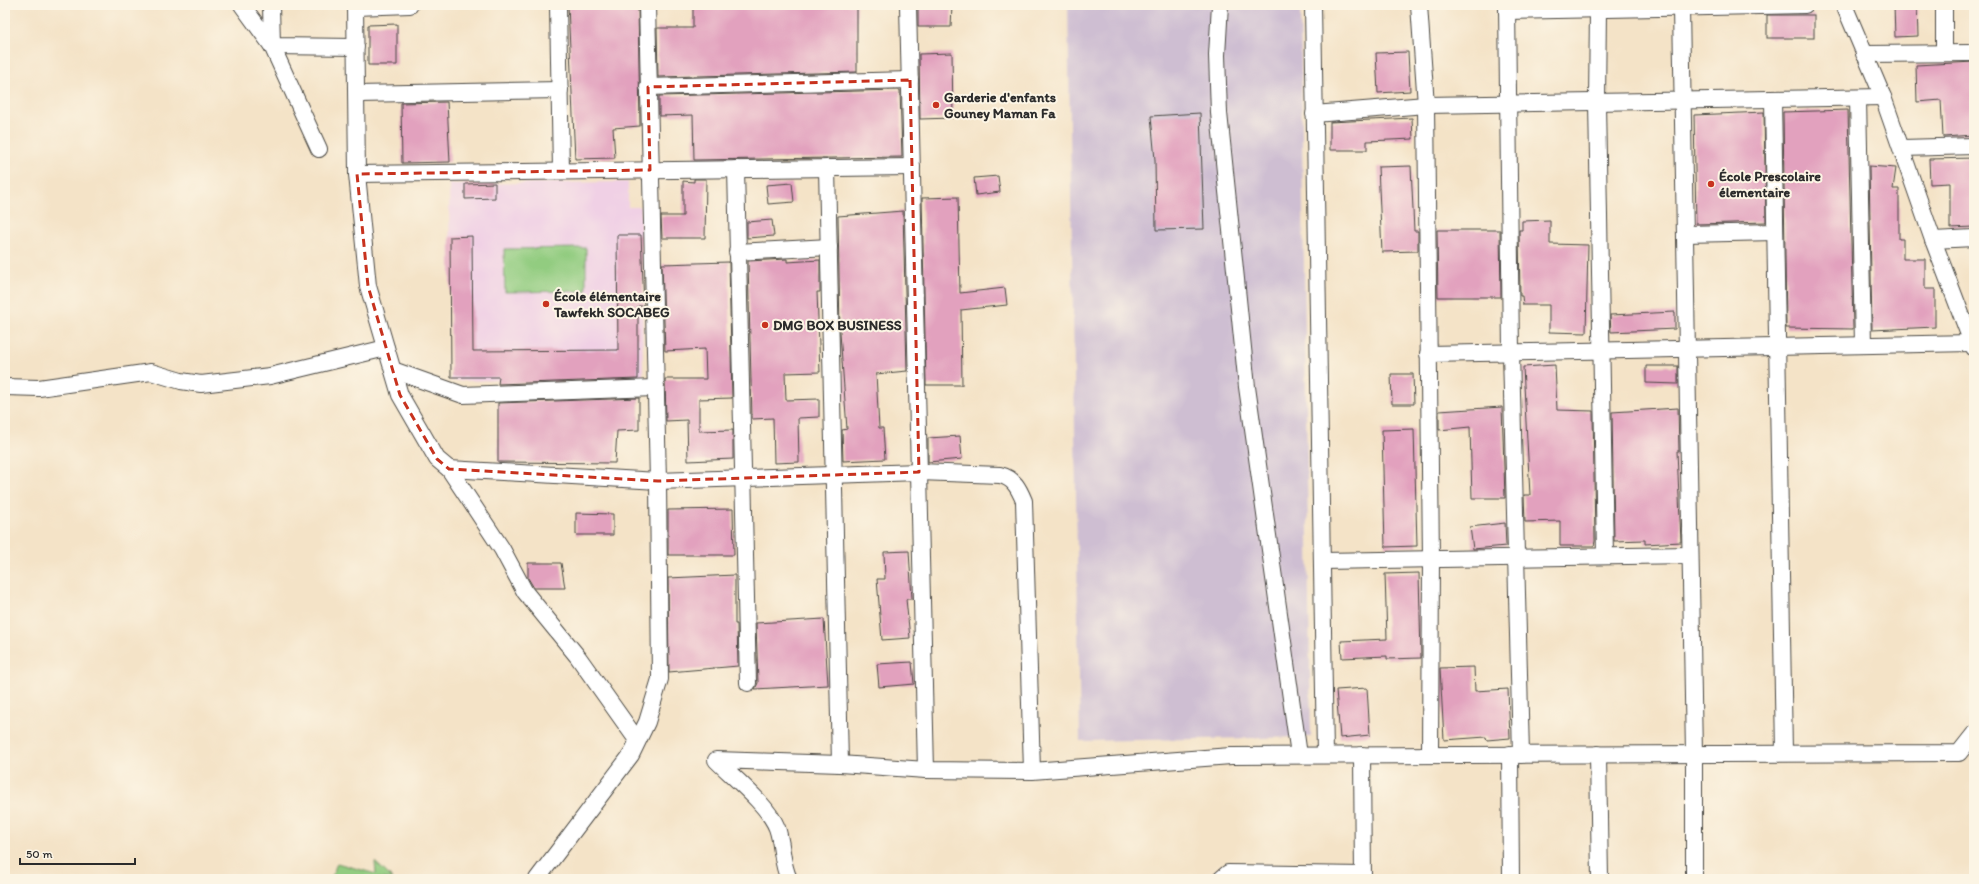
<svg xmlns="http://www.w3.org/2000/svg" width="1979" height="884" font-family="Itim,sans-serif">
  <rect width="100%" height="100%" fill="#fcf5e5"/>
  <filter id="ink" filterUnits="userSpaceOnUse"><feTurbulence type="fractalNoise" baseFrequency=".025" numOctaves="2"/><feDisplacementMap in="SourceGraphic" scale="8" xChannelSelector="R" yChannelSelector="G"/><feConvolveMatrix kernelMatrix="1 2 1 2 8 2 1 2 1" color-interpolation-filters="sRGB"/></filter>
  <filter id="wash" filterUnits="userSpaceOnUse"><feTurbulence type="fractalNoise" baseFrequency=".012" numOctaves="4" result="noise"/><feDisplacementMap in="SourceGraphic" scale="16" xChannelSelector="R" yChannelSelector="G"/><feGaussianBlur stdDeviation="0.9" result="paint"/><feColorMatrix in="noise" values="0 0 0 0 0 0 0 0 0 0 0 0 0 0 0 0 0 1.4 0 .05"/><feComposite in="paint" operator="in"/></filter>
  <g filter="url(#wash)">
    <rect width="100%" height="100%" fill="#f4e3c7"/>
    <!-- built -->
    <polygon fill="#f0d0e5" points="628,182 628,207 641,207 643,378 451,381 449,184"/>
    <!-- industrial -->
    <polygon fill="#cebed2" points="1068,5 1300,5 1311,737 1080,741"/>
    <!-- green -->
    <g fill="#92cc80" stroke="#5e7c56">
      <polygon points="586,248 586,291 505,292 504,249"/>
      <polygon points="375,862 393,879 331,879 337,863 376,874"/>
    </g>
    <g id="blocks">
      <!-- building -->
      <g fill="#e2a1be">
        <polygon points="568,5 638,5 640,126 613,128 615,158 575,159"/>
        <polygon points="693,5 857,5 857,72 658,77 657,28 693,28"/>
        <polygon points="918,5 952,5 951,27 918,27"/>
        <polygon points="1894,5 1917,5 1918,36 1895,37"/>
        <rect x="1767" y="15" width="47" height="23"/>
        <polygon points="397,24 397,65 368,65 368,25"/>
        <polygon points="1408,52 1410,91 1378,93 1376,53"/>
        <polygon points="952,53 953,118 920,119 919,54"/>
        <polygon points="1974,62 1974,135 1943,137 1941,100 1917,102 1916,65"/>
        <polygon points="900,90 902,157 694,160 693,115 659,116 659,96"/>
        <polygon points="447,102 450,162 402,163 401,103"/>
        <polygon points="1848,110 1853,329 1786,328 1783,112"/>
        <polygon points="1764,112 1766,222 1696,224 1694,115"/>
        <polygon points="1200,113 1204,229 1156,230 1155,160 1151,116"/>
        <polygon points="1412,118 1413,139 1367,141 1367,150 1330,150 1330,122"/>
        <polygon points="1974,158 1974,227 1950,228 1950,183 1930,184 1929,159"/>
        <polygon points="1411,166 1414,231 1418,231 1418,251 1382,252 1378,167"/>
        <polygon points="1869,166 1896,168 1893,189 1899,189 1899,239 1903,239 1903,259 1925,259 1925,289 1935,289 1935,327 1872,330"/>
        <polygon points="998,176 1000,192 976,195 974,178"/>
        <polygon points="694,179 706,179 705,238 662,238 661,216 683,216 683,181 694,182"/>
        <polygon points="495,183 495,198 465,199 465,184"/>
        <polygon points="792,183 794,202 768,204 766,185"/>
        <polygon points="958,197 960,293 1005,288 1007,305 961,310 962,385 926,385 922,198"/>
        <polygon points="903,211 907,371 876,374 879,428 883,428 885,459 843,461 842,430 847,429 840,333 838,216"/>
        <polygon points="772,220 774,236 747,238 747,222"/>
        <polygon points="1550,220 1550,244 1588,245 1586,333 1549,332 1549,305 1523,305 1522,296 1520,296 1519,230 1522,230 1522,221"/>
        <polygon points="1437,230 1500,230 1501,297 1438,297"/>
        <polygon points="617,235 641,235 644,306 638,306 638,379 498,384 499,377 451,377 450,237 472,236 473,351 618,350"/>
        <polygon points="787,259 787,262 820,260 820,292 817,292 820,372 785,373 786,400 819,399 819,417 798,418 799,462 774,463 773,418 752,419 748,261"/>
        <polygon points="729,262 732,398 699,399 699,431 733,430 733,459 688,461 687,420 666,421 665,379 706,379 705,349 665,351 662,264"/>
        <polygon points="1675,312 1675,329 1611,332 1610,315"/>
        <polygon points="1555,365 1557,410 1593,411 1595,541 1594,546 1560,546 1560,521 1525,522 1524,495 1530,495 1523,367"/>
        <polygon points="1646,366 1678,366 1678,384 1646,383"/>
        <polygon points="1391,374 1413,374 1414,404 1392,404"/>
        <polygon points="639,398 639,430 617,431 615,463 498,462 498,403"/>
        <polygon points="1502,407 1505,498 1472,498 1470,427 1439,430 1439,411"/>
        <polygon points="1678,408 1679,451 1677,451 1681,542 1645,544 1645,540 1614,541 1612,412"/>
        <polygon points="1414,429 1417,546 1385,547 1382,430"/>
        <polygon points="960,436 962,459 928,462 928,438"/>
        <polygon points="733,509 734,555 668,555 668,510"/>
        <polygon points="576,513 613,514 613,535 576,535"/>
        <polygon points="1505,523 1506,546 1473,549 1470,527"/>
        <polygon points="909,551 912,599 906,599 910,638 882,640 877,579 885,579 884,552"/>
        <polygon points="528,563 561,563 565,588 534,588 528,578"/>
        <polygon points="1419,573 1421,658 1387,659 1387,656 1342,658 1341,641 1387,639 1385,574"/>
        <polygon points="735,575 735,624 737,624 738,666 669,672 668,578"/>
        <polygon points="824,619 828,685 755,689 758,683 756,623"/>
        <polygon points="912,662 914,684 879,687 877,664"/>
        <polygon points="1474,667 1475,691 1508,689 1510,738 1487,740 1486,737 1444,740 1440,668"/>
        <polygon points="1367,688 1370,735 1340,738 1336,690"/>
      </g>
    </g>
  </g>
  <g filter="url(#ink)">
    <use href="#blocks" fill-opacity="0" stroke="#494742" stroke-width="1"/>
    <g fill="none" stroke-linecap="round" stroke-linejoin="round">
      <!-- minor casing -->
      <g stroke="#494742" stroke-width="18">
        <g id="minor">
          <polyline points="242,5 272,46 319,149"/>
          <polyline points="271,5 272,46 356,47"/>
          <polyline points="355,5 357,174 368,286 400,395 437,459 449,469 502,549 525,592 578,657 637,740"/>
          <polyline points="558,5 561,171"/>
          <polyline points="908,5 926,770"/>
          <polyline points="1220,5 1217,55 1219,113 1247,387 1299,755"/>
          <polyline points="1313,5 1325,755"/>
          <polyline points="1419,5 1426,105 1431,559 1430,755"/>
          <polyline points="1507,5 1511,352 1521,755"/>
          <polyline points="1844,5 1883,97 1933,240 1974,348"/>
          <polyline points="1944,5 1944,53"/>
          <polyline points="355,7 410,5"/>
          <polyline points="1681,8 1694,754 1694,879"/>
          <polyline points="1598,9 1597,102 1605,556"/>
          <polyline points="1507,11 1805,5"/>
          <polyline points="1864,54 1974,53"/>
          <polyline points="648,87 910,80"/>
          <polyline points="357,94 560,90"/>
          <polyline points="1858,98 1863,345"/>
          <polyline points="1773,99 1784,753"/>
          <polyline points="1314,114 1426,105 1883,97"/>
          <polyline points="1902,148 1974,146"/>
          <polyline points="827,168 840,764"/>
          <polyline points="736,169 748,683"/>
          <polyline points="357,174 912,167"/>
          <polyline points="1685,234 1775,232"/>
          <polyline points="1933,240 1974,238"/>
          <polyline points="737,252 829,247"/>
          <polyline points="1428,354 1972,343"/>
          <polyline points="393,370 463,395 655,388"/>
          <polyline points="5,387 39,388 151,372 181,381 201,384 270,376 386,348"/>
          <path d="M 449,469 L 658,481 L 919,472 L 1000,475 C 1014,478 1019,489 1024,501 L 1032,771"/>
          <polyline points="1322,561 1690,555"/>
          <polyline points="1510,754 1511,879"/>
          <polyline points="1598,754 1600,879"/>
          <polyline points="1362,755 1363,879"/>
          <polyline points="537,879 631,755 647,722 660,679 658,481 647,5"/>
          <path d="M 789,879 C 781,863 783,845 777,828 C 768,805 734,778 716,760 L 840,764 L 926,770 L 1032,771 L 1231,756 L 1959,753 L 1974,734"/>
          <polyline points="1221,879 1228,873 1363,875"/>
        </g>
      </g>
      <!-- minor -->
      <use href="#minor" stroke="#fff" stroke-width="16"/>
    </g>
  </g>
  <!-- marked area -->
  <path fill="none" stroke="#c8321e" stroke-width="3" stroke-dasharray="8 5" stroke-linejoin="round" d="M 910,80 L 919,472 L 658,481 L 449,469 L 437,459 L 400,395 L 368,286 L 357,174 L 650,170 L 648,87 Z"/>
  <!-- markers -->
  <g fill="#c8321e" stroke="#fcf5e5" stroke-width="1.5">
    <circle cx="936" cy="105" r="4"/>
    <circle cx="1711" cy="184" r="4"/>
    <circle cx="546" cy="304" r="4"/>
    <circle cx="765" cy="325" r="4"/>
  </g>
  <g text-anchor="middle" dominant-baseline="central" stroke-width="4" stroke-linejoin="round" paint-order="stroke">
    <!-- poi labels -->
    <g font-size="14" font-weight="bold" fill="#2b2b2b" stroke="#fcf5e5" text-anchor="start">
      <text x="944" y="97">Garderie d'enfants<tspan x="944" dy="16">Gouney Maman Fa</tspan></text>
      <text x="1719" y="176">École Prescolaire<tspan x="1719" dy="16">élementaire</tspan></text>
      <text x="554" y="296">École élémentaire<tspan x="554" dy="16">Tawfekh SOCABEG</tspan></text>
      <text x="773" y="325">DMG BOX BUSINESS</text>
    </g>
  </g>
  <!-- margin -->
  <rect width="1979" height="884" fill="none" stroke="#fcf5e5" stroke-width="20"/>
  <!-- scale -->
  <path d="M20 858v6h115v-6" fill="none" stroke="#2b2b2b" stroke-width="2"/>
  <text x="26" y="858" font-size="12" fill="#2b2b2b" stroke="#fcf5e5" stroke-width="3" paint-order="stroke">50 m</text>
</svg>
